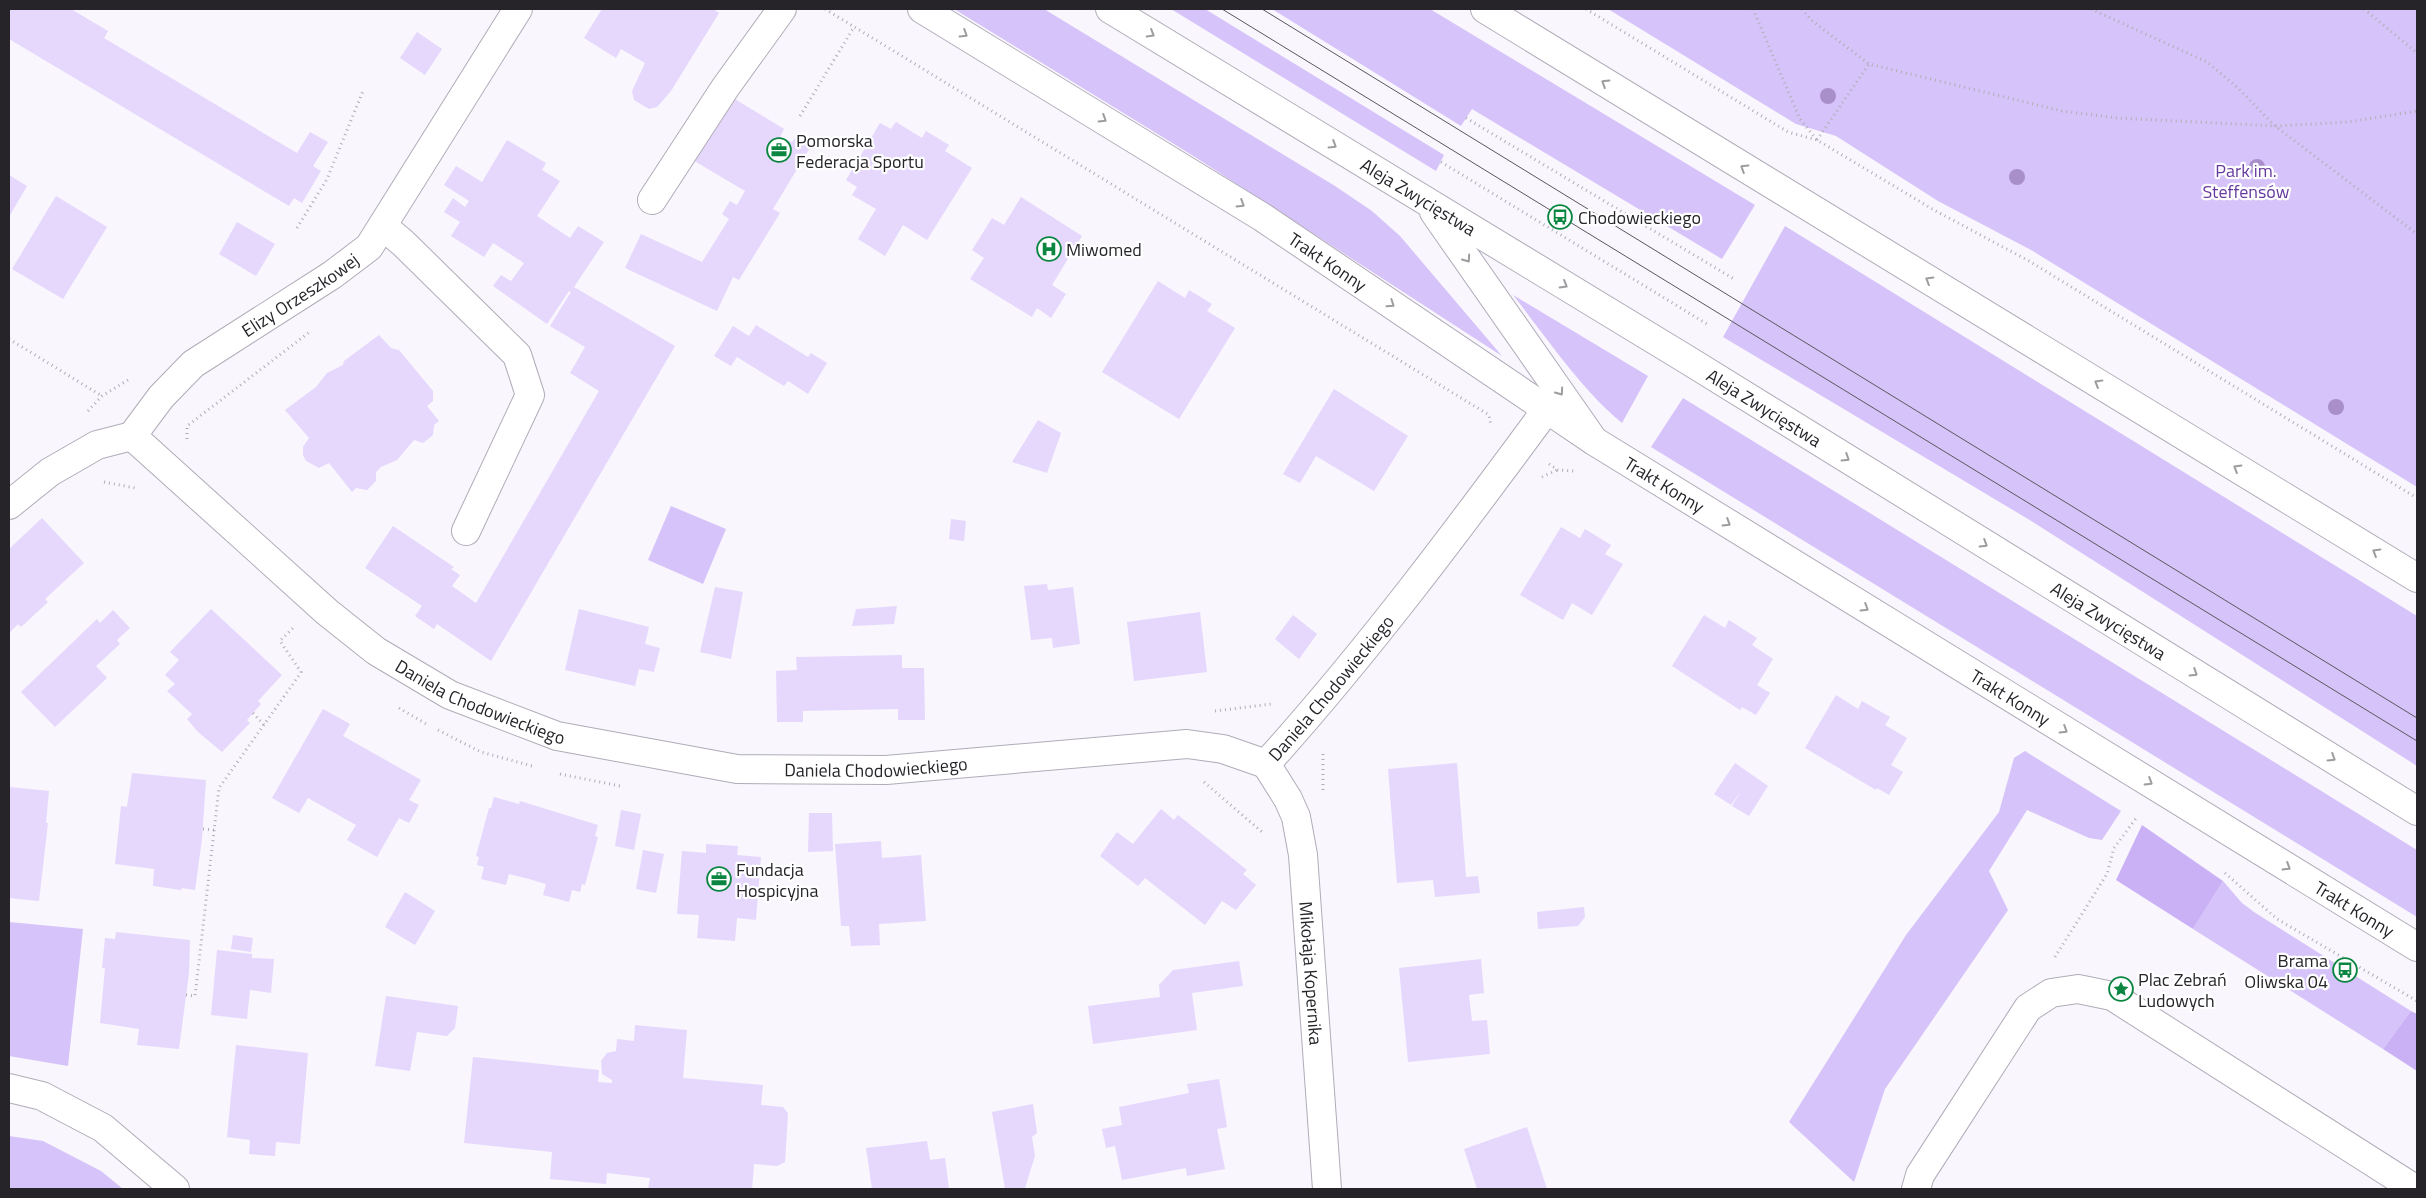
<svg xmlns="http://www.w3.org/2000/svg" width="2426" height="1198" font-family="'Titillium Web',sans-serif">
  <rect width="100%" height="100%" fill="#f9f6fe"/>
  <!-- green -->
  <g fill="#d6c3f9">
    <polygon points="954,9 1044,9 1335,186 1372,211 1400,236 1502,356 1195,157"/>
    <polygon points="1171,9 1205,9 1444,155 1436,171"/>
    <polygon points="1272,9 1430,9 1755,205 1722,259 1472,109 1461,126"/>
    <polygon points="1608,9 2417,9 2417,487 2031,250 1938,201 1836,136 1796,124"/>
    <polygon points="1785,226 2417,616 2417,766 2028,519 1723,337"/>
    <path d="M 1513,295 L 1648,376 L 1622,423 C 1580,388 1547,338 1513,295 Z"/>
    <polygon points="1683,398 2417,850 2417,917 1651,447"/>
    <polygon points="671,506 726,529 703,584 648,560"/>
    <polygon points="2025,751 2121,811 2102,840 2089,838 2027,810 1989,871 2008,910 1885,1089 1854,1182 1789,1122 1906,935 1999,812 2014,758"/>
    <polygon points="2223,881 2242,903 2254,912 2411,1011 2383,1049 2193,929"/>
    <polygon points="9,922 83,929 68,1066 9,1056"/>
    <polygon points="9,1136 43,1141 101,1171 123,1189 9,1189"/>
  </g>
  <!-- forest -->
  <g fill="#cab1f6">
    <polygon points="2142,825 2223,881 2193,929 2116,880"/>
    <polygon points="2411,1011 2417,1014 2417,1071 2383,1049"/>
  </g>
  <!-- building -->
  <g fill="#e5d8fc">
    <polygon points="9,9 71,9 108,31 104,38 297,153 310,132 328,142 313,166 321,171 302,203 294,198 289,206 9,39"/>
    <polygon points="602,9 713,9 719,13 671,91 657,107 649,109 634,100 632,91 645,63 621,49 616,58 584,38"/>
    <polygon points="417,32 442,49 425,75 400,58"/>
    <polygon points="730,96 784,129 780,137 792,142 796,137 811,146 773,209 780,213 739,280 733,277 717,311 625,268 641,234 702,262 729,219 722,214 730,201 737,205 745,191 691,159"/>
    <polygon points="896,122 922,138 926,131 949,145 945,151 972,168 927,240 903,225 885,256 858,239 876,209 852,195 857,187 846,180 880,123 891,129"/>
    <polygon points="507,140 546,163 542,170 560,181 537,216 570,238 578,226 604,242 574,287 675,346 491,661 437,624 434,629 415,616 422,606 365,568 393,526 454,567 451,569 460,575 452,586 476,603 599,391 570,373 585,347 550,326 571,292 569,291 547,324 493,286 501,275 511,281 524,263 493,243 484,257 451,236 460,222 444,212 453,198 465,207 469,201 444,185 456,166 482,182"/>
    <polygon points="9,175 27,186 9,217"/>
    <polygon points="56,196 107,227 63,299 12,269"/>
    <polygon points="1021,197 1082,236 1052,285 1066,294 1051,318 1037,308 1032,317 970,279 984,258 972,250 992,218 1004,225"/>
    <polygon points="237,222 275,244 256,276 219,254"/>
    <polygon points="1158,281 1185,298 1189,290 1212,304 1207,311 1235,328 1179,419 1102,372"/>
    <polygon points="756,325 808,357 811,353 827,363 808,394 788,381 784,386 737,357 731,366 714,356 733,326 749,336"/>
    <polygon points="379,335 391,348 399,350 433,391 433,401 427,406 439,421 434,425 433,435 423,443 414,440 397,460 381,467 376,472 376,481 367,490 356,488 352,492 329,463 319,468 306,461 303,455 303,447 309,438 285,410 316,387 327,373 343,365 344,361"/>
    <polygon points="1334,389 1408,436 1374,491 1316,456 1300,483 1283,474"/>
    <polygon points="1038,420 1061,433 1047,473 1012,462"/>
    <polygon points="42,518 84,563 45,599 48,602 21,627 18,624 9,633 9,549"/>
    <polygon points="951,519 966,521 964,541 949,539"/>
    <polygon points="1561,527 1580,538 1585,529 1611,545 1605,554 1623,564 1592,615 1572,603 1563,620 1520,595"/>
    <polygon points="1047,584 1048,590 1073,587 1080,644 1053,648 1052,638 1031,640 1024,586"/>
    <polygon points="715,587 743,592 731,659 700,652"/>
    <polygon points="897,606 894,624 852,626 856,609"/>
    <polygon points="211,609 282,675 258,701 261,704 247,720 250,723 222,752 198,732 187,719 192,714 167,691 175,684 165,675 179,660 170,652"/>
    <polygon points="579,609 649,627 645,644 660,648 654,672 639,669 635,686 565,670"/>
    <polygon points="113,610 130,628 117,640 120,644 96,666 107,678 55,727 21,692 97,619 100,623"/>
    <polygon points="1200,612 1207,672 1134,681 1127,622"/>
    <polygon points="1293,615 1317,634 1299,659 1275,639"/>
    <polygon points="1704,615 1725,628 1729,620 1757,638 1752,645 1773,659 1757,685 1770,693 1756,715 1742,707 1740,710 1672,666"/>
    <polygon points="902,655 902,668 924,668 925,720 898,720 898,709 803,711 803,722 777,722 776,671 797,670 796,657"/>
    <polygon points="1836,695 1858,709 1862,701 1890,717 1885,725 1907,738 1891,765 1903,772 1889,795 1877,788 1876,790 1805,748"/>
    <polygon points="323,709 350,724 343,736 421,780 409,800 419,805 409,823 399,818 377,857 347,840 356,825 308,798 299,813 272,798"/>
    <polygon points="1457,763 1466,877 1478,876 1480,893 1435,897 1433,880 1397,883 1388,769"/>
    <polygon points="1735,763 1768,786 1749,816 1732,806 1740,792 1731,805 1714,794"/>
    <polygon points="132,773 206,780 202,839 195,890 182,888 181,890 153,886 154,869 115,864 121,806 127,807"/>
    <polygon points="9,787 49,791 46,823 48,823 39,901 9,898"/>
    <polygon points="494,797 519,804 520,801 598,825 595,836 598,837 585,885 582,884 580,892 572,890 569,902 543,895 546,884 529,879 509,874 506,885 481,879 484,867 477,865 479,857 476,856 489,808 491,808"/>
    <polygon points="1161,809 1174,820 1178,815 1247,870 1243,874 1256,885 1236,910 1222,901 1205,925 1145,878 1138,886 1100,856 1117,832 1133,844"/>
    <polygon points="621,810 641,814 634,850 615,846"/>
    <polygon points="809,813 832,813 833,851 808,852"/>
    <polygon points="881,841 882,858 921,855 926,921 879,924 880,945 851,946 849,926 841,926 835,844"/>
    <polygon points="706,844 738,846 737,855 761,857 756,920 737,918 735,941 697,938 699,915 677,914 682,851 706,853"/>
    <polygon points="643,850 664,854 656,893 636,889"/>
    <polygon points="405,892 435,911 415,945 385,927"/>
    <polygon points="1584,907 1585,917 1578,926 1538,929 1537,912"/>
    <polygon points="116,932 190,940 189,973 179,1049 137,1045 139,1029 100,1023 105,968 102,968 105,938 115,939"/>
    <polygon points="233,935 253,938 251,952 231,949"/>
    <polygon points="217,950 252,954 252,958 274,959 271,993 250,990 247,1019 211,1015"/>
    <polygon points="1481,959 1484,993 1469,995 1472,1021 1487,1020 1490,1054 1408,1062 1399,968"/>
    <polygon points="1239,961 1243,986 1192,993 1197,1030 1093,1044 1088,1006 1160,997 1159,985 1173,970"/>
    <polygon points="386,996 458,1006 455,1028 447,1036 417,1032 410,1071 375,1066"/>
    <polygon points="635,1025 687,1030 683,1078 763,1085 761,1105 783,1107 788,1113 785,1162 777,1166 754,1164 752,1189 648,1189 650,1178 607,1173 606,1184 550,1179 552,1152 464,1143 473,1057 599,1070 598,1082 612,1083 612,1080 602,1074 601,1061 607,1053 616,1051 617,1039 634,1041"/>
    <polygon points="236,1045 308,1053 300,1144 276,1142 275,1156 249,1154 250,1140 227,1137"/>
    <polygon points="1219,1079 1227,1127 1217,1129 1225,1169 1187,1176 1186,1168 1122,1180 1115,1146 1106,1148 1102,1129 1122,1125 1119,1107 1189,1093 1187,1084"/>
    <polygon points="1033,1104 1037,1133 1032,1137 1035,1156 1025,1188 1005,1189 992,1112"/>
    <polygon points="1527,1127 1547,1189 1477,1189 1464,1149"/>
    <polygon points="927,1141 930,1160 945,1158 949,1189 872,1189 866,1148"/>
  </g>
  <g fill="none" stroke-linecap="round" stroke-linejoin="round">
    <!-- minor casing -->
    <g stroke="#b0acb8" stroke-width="30">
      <g id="minor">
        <path id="s1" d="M 922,9 L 1262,217 L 1594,441 L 2417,947"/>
        <polyline points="652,200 725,88 782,9"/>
        <polyline points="384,227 403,243 517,355 530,395 466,531"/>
        <path id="s2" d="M 132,436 L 327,612 L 376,651 L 450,695 L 557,736 L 737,769 L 886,770 L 1187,744 L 1223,749 L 1266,764 C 1367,652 1458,530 1547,409"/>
        <path id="s3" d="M 9,505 L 50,472 L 97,445 L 132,436 L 161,397 L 193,364 L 332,275 L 369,247 L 518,9"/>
        <path id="s4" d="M 1266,764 L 1288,799 L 1296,817 L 1303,855 L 1327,1189"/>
        <polyline points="9,1088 42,1096 103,1128 175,1189"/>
        <polyline points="1916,1189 1920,1175 2028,1008 2051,993 2078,989 2112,996 2415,1189"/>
      </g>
    </g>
    <!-- major casing -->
    <g stroke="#b0acb8" stroke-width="30">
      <g id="major">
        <path id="s5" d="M 1110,9 L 1686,359 L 2417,811"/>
        <polyline points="1485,9 2417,578"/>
        <polyline points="1434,212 1594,441"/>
      </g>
    </g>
    <!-- path -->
    <g stroke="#afadb4" stroke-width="3" stroke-dasharray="1 4" stroke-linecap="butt">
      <polyline points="825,9 1489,415 1491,426"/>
      <polyline points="1586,9 1788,132 1817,140 1934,210 2029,261 2417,498"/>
      <polyline points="1753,9 1800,119 1817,140"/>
      <polyline points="1802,9 1811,20 1869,64"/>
      <polyline points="2091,9 2207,62 2237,87 2275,126 2417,234"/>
      <polyline points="2364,9 2417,53"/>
      <polyline points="800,116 854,27"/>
      <polyline points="1466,118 1734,279"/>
      <polyline points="1817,140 1869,64 2062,111 2117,118 2275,126 2348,122 2417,111"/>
      <polyline points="1441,162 1707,324"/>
      <polyline points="297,228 327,179 363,91"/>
      <polyline points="9,339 102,396"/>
      <polyline points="88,411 102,396 128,380"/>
      <polyline points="187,439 187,426 311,331"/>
      <polyline points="1549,464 1558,470 1574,471"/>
      <polyline points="1542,477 1557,470"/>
      <polyline points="104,482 135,488"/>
      <polyline points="399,708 428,725"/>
      <polyline points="1215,711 1271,704"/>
      <polyline points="253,713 264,725"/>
      <polyline points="438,730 481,752 532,766"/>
      <polyline points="1323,754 1323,790"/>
      <polyline points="560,774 620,786"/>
      <polyline points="1204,782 1262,832"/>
      <polyline points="203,829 214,830"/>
      <polyline points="2225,873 2277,919 2417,1001"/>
      <polyline points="2055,957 2107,874 2114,848 2137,817"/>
      <polyline points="186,995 195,996 219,788 300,674 301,672 280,641 294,627"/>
    </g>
    <!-- minor -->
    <use href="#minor" stroke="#fff" stroke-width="28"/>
    <!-- major -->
    <use href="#major" stroke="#fff" stroke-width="28"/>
    <!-- tram -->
    <g stroke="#5a585d" stroke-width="1">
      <polyline points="1222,9 2417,741"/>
      <polyline points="1262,9 2417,718"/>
    </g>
  </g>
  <!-- trees -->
  <g fill="#a88fc9">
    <circle cx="1828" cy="96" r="8"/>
    <circle cx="2257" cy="167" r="8"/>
    <circle cx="2017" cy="177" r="8"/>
    <circle cx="2336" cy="407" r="8"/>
  </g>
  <!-- one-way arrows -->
  <defs><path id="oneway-chevron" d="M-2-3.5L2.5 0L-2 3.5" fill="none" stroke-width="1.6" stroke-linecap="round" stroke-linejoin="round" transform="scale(1.25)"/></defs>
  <g stroke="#9d9c9f">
    <use href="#oneway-chevron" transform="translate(964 34) rotate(32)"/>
    <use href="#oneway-chevron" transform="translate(1151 34) rotate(31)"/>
    <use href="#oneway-chevron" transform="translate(1605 83) rotate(-148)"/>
    <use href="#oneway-chevron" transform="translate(1103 119) rotate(32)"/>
    <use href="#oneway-chevron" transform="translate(1333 145) rotate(32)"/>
    <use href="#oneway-chevron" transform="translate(1744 168) rotate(-148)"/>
    <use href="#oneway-chevron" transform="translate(1241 204) rotate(32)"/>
    <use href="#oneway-chevron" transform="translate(1467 259) rotate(55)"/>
    <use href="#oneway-chevron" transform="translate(1929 280) rotate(-149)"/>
    <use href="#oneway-chevron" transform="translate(1564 285) rotate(31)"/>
    <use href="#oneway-chevron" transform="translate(1391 304) rotate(34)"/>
    <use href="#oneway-chevron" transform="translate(2098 383) rotate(-149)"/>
    <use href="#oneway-chevron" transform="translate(1560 392) rotate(55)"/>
    <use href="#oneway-chevron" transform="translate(1846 458) rotate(32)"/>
    <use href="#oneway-chevron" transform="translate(2237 468) rotate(-149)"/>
    <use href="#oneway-chevron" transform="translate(1727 523) rotate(32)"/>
    <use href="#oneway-chevron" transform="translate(1984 544) rotate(32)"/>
    <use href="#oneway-chevron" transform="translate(2376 552) rotate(-149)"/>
    <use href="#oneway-chevron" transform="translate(1865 608) rotate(32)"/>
    <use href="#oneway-chevron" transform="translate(2194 673) rotate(32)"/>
    <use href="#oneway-chevron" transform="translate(2064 730) rotate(32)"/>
    <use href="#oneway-chevron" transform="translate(2332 758) rotate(32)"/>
    <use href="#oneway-chevron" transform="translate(2149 782) rotate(32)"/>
    <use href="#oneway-chevron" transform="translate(2287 867) rotate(32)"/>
  </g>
  <!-- icons -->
  <defs>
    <g id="office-ring" transform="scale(1.25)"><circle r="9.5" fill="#fff" stroke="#0a8641" stroke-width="1.5"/><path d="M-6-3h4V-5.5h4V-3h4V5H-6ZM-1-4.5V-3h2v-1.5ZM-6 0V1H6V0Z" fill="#0a8641"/></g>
    <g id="bus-ring" transform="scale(1.25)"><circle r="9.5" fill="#fff" stroke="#0a8641" stroke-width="1.5"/><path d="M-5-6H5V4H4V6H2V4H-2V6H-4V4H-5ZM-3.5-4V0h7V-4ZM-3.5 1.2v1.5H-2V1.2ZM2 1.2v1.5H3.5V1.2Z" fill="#0a8641"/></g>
    <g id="hospital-ring" transform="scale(1.25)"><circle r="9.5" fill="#fff" stroke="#0a8641" stroke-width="1.5"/><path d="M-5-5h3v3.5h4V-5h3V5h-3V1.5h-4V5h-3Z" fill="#0a8641"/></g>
    <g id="sight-ring" transform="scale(1.25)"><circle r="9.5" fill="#fff" stroke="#0a8641" stroke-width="1.5"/><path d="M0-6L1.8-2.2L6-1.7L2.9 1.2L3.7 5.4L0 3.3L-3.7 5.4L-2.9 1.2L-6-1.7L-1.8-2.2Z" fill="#0a8641"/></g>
  </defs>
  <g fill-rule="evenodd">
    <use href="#office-ring" x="779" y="150"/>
    <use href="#bus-ring" x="1560" y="217"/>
    <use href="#hospital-ring" x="1049" y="249"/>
    <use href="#office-ring" x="719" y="879"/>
    <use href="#bus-ring" x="2345" y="970"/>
    <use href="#sight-ring" x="2121" y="989"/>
  </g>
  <g text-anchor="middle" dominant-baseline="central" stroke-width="4.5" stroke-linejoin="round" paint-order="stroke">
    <!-- poi labels -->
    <g font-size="18" fill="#262429" stroke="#fff" text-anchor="start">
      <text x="796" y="140">Pomorska<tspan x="796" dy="21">Federacja Sportu</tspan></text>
      <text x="1578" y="217">Chodowieckiego</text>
      <text x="1066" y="249">Miwomed</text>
      <text x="736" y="869">Fundacja<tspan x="736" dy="21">Hospicyjna</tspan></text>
      <text x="2328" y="960" text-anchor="end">Brama<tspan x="2328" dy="21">Oliwska 04</tspan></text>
      <text x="2138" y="979">Plac Zebrań<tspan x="2138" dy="21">Ludowych</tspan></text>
    </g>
    <!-- park labels -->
    <g font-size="18" fill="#663a9d" stroke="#fff">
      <text x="2246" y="170">Park im.<tspan x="2246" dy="21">Steffensów</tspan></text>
    </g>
    <!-- street labels -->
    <g font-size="18" fill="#262429" stroke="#fff">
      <text stroke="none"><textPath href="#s5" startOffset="361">Aleja Zwycięstwa</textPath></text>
      <text stroke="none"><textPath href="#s1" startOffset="478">Trakt Konny</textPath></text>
      <text stroke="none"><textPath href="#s3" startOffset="365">Elizy Orzeszkowej</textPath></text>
      <text stroke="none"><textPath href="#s5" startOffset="766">Aleja Zwycięstwa</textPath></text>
      <text stroke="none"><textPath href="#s1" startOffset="882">Trakt Konny</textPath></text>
      <text stroke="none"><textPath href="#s5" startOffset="1171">Aleja Zwycięstwa</textPath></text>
      <text stroke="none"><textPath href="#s2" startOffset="1342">Daniela Chodowieckiego</textPath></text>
      <text stroke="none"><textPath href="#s1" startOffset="1288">Trakt Konny</textPath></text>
      <text stroke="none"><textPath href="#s2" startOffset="442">Daniela Chodowieckiego</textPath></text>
      <text stroke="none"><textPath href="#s2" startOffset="848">Daniela Chodowieckiego</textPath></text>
      <text stroke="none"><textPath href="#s1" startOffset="1692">Trakt Konny</textPath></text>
      <text stroke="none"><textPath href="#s4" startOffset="218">Mikołaja Kopernika</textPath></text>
    </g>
  </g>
  <!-- border -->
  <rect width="2426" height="1198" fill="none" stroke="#262429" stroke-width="20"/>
</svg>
